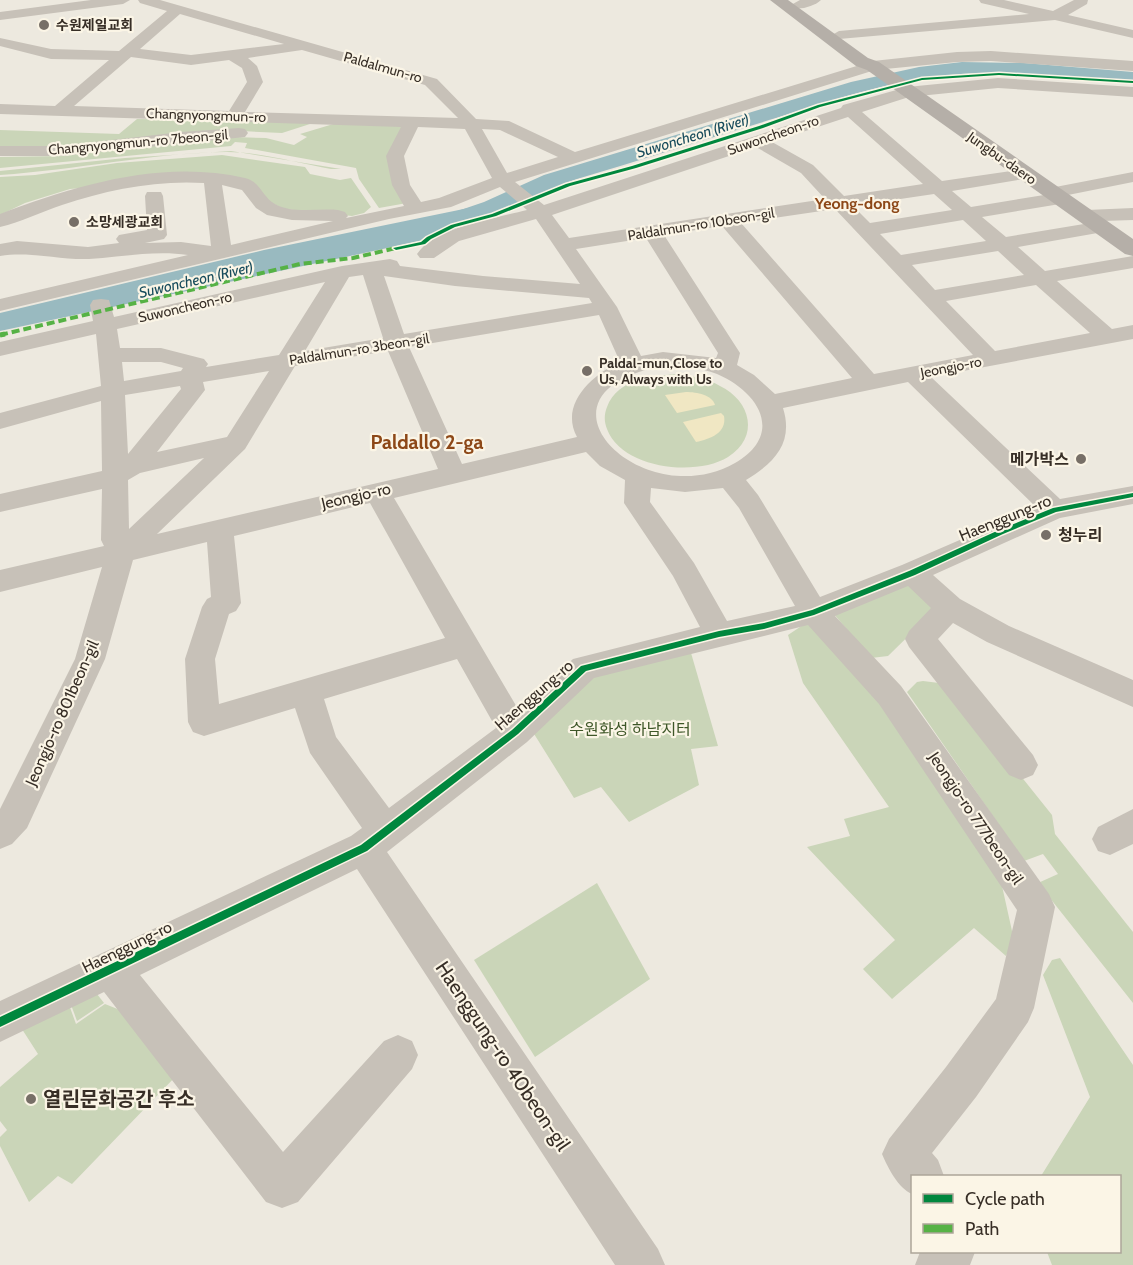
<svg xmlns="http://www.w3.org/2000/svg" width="1133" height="1265" font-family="Cabin,'Noto Sans KR',sans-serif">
  <rect width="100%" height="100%" fill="#ede9df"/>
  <!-- green -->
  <g fill="#cad5b8">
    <polygon points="137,119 308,121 310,124 282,133 241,131 60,149 0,149 0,130 119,134"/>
    <polygon points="340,122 405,125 397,147 407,203 379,208 359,179 356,168 245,148 247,143 235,142 231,146 0,168 0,157 63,156 234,137 266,138 294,145 307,137 300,134"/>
    <path d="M 231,151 L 341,169 L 331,169 C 298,163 261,152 227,152 C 151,153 76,170 0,175 L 0,171 L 125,158 Z"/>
    <polygon points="222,155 305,167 310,174 340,180 351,178 371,207 364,213 352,216 284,209 219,177 70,189 25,203 0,215 0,177 35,175 117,163"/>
    <path d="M 681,374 C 695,377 708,379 720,386 C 751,401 760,437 728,457 C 696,477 622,469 607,429 C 604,422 604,414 607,407 C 618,378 654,375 681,374 Z"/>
    <polygon points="910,578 939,606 888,656 871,658 833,613"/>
    <polygon points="812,619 891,716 1002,886 1014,940 1006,956 974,928 892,999 863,969 895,940 807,847 850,836 844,819 889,807 803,683 788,635"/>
    <polygon points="689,646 718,746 691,749 699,785 629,822 601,787 574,798 531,729 591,671"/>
    <polygon points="923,681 947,684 1052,815 1055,834 1133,932 1133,1003 1038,883 1058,874 1043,854 1024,861 907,692 917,682"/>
    <polygon points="597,883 650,979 535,1057 474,960"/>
    <polygon points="1060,958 1133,1065 1133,1265 1052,1265 1047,1252 1120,1252 1120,1176 1041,1176 1090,1097 1043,975 1052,960"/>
    <polygon points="97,994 104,1003 77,1021 70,1002"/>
    <polygon points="68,1002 76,1024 105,1004 125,1012 177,1075 72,1184 58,1176 29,1202 0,1146 0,1137 7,1130 0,1121 0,1087 38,1054 20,1026"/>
  </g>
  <!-- sand -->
  <g fill="#f0e7c3">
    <path d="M 686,392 C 697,392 712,395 715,405 L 677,413 L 665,395 Z"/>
    <path d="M 721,413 L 724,416 C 727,433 710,439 696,442 L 683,422 Z"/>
  </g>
  <!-- water -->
  <g fill="#99bac0">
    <polygon points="620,156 628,160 585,172 551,185 540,179 545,179"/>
    <polygon points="488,204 498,210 434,238 0,331 0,313 264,250"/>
  </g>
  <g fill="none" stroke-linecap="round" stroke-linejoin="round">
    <!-- river -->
    <path fill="#99bac0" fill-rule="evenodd" d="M 962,62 L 1024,63 L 1133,72 L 1133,84 C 1076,79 1018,70 961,74 C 897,78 837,99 776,118 C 710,138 643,159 577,179 C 545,189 464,235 437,228 L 433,223 L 437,218 L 484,202 L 544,175 L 851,82 L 919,67 Z"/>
    <!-- minor -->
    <g fill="#c7c1b8" fill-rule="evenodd">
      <polygon points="91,0 130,0 123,4 0,20 0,12"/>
      <path d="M 138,0 L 160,0 L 437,79 L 476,119 L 509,121 L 575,152 L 873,61 L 957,52 L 991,51 L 1133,61 L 1133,71 L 991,61 L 957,62 L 875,70 L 515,182 L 544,205 L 841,108 L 843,105 L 907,87 L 998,78 L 1133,87 L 1133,97 L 998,88 L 909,97 L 862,112 L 942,181 L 1024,169 L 1030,170 L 1033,174 L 1030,178 L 952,191 L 971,207 L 1044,195 L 1045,189 L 1133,172 L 1133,182 L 1068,195 L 1069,198 L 1067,202 L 1060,204 L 982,217 L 1006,237 L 1102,221 L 1080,220 L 1077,216 L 1080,212 L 1087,210 L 1133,208 L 1133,220 L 1102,221 L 1109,223 L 1112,227 L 1109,231 L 1018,247 L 1045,271 L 1133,256 L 1133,268 L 1057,281 L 1112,329 L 1133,325 L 1133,339 L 931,377 L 1060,499 L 1133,486 L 1133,504 L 1060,518 L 933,575 L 960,599 L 1009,626 L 1133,680 L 1133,707 L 987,642 L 953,623 L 938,639 L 1033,755 L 1038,765 L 1033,775 L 1021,780 L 1009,775 L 909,647 L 905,639 L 909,631 L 931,608 L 908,586 L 835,616 L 901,686 L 1049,894 L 1055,907 L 1034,1008 L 1028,1022 L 976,1097 L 932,1153 L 938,1160 L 944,1176 L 912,1176 L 912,1194 C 898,1188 888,1168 882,1154 L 889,1139 L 946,1067 L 996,999 L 1017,910 L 879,704 L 808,625 L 594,678 L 527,742 L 387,852 L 658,1249 L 665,1265 L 615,1265 L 357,869 L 140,975 L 283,1152 L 384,1041 L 398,1035 L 412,1041 L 418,1055 L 412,1069 L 298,1202 L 282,1208 L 266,1202 L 104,992 L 0,1042 L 0,1001 L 351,836 L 362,828 L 310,753 L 295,708 L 204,736 L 193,732 L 188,722 L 185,659 L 202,607 L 207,599 L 211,597 L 207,542 L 133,560 L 105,659 L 27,828 L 12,844 L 0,849 L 0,809 L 75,659 L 102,567 L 0,592 L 0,570 L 104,546 L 101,540 L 102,489 L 0,512 L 0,494 L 102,471 L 101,401 L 0,429 L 0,413 L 101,386 L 96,334 L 0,356 L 0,342 L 93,321 L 90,305 L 93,300 L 101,299 L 109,300 L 114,317 L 342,266 L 390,259 L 397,261 L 400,266 L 483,276 L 580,284 L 536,219 L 459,241 L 434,258 L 420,258 L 417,254 C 435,227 496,218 527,210 L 500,187 L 451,207 L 389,219 L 0,311 L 0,299 L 188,255 C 155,250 122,257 89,259 C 59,260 30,251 0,256 L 0,244 L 17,241 L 88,247 L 119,243 L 116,239 L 119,235 L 147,230 L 145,196 L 147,192 L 161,192 L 163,196 L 167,235 L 164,239 L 145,243 L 181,242 L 211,246 L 204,183 C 155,180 107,190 62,205 C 41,212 21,222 0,227 L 0,214 C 77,185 162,159 245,178 C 261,182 262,197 275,204 C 292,214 318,208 338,210 L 345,212 L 348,216 L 346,218 L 404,206 L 392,185 L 386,156 L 401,127 L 0,114 L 0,104 L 55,106 L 109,60 L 51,59 L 0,46 L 0,38 L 51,49 L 119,51 L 167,11 L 140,3 ZM 180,14 L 284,44 L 191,55 L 140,49 ZM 302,50 L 425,85 L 458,118 L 245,112 L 263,82 L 257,66 L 248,58 ZM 131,57 L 191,65 L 229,60 L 242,68 L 247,82 L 229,111 L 74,106 ZM 848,117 L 923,184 L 844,196 L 813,165 L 772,142 ZM 418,127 L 465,129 L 492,178 L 439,198 L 421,202 L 410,185 L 404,156 ZM 482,129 L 500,130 L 558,157 L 507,173 ZM 756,147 L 801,173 L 825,199 L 569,238 L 552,215 ZM 222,185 L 242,190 L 256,208 L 267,215 L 292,220 L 333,221 L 231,245 ZM 934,194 L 952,210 L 870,223 L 853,206 ZM 835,209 L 973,355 L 874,374 L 741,223 ZM 963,220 L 986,241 L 901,255 L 880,234 ZM 722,226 L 852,378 L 775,394 L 754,375 L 737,365 L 740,353 L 664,235 ZM 646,238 L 718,353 L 716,358 L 663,352 L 641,356 L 617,307 L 576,249 ZM 998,251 L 1024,275 L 935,290 L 912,265 ZM 363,275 L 383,338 L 305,351 L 349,277 ZM 384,276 L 455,286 L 589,298 L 592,303 L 404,334 ZM 325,282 L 279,355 L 206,367 L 208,364 L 204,359 L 161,348 L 120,348 L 117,329 ZM 1036,285 L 1090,333 L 995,351 L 946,301 ZM 599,315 L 620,362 C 593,374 559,404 577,437 L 462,464 L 409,347 ZM 388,351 L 438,469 L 157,534 L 245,449 L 295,366 ZM 122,362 L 161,362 L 183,368 L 181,371 L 124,381 ZM 663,366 C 681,367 700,367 717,374 C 759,392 785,434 735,463 C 642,516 517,393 663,366 ZM 269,371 L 227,437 L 157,452 L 205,390 L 203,382 ZM 908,382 L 1036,507 L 902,565 L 820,597 L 758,495 L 746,480 C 774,463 794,443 783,408 ZM 180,386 L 181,389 L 128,454 L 125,395 ZM 586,452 L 600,466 L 625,480 L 624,503 L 673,576 L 700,627 L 573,659 L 518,709 L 394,498 ZM 204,458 L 129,529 L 128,480 L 140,473 ZM 651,488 L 685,492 L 723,488 L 739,508 L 795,606 L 727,621 L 694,563 L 650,502 ZM 370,503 L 445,638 L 219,704 L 215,659 L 229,614 L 236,611 L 241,603 L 234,536 ZM 457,659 L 496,728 L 389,808 L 336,737 L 324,699 Z"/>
      <path d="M 800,0 L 821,0 C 815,6 801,10 793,8 L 791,5 Z"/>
      <polygon points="979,0 1004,0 1053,11 1074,0 1088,0 1087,4 1068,15 1133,30 1133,38 1055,20 839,39 832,35 839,31 1029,14 981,3"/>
      <polygon points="239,128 245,129 248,133 245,137 60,156 0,156 0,146 60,146 181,132"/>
      <polygon points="1133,809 1133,844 1110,855 1098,851 1092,839 1098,827"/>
      <polygon points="920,1252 975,1252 970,1265 915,1265"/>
    </g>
    <!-- major -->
    <polygon fill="#b5afa8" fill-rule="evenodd" points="770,0 788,0 868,58 879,62 1133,239 1133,256 1125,254 867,70 856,66"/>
    <!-- quiet-far1 -->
    <polyline stroke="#56b245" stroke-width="4" stroke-dasharray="8 4" stroke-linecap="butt" points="0,335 300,264 353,258 396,248"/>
    <!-- quiet -->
    <polyline stroke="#56b245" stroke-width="5" stroke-dasharray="10 5" stroke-linecap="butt" points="0,335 5,334"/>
    <!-- cycleway casing -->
    <g stroke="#fbf5e6" stroke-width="3">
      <g id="cycleway">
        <polygon points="999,73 1133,81 1133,83 999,75 922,80 820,107 763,128 636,168 570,186 496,216 455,227 431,239 425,244 396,250 393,248 421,242 427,237 451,225 492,214 566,184 632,166 759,126 818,105 922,78"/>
        <polygon points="1133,493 1133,497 1056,512 1003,534 915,575 814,615 764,629 719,637 586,671 518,734 367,851 0,1027 0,1017 361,845 512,730 581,666 719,631 764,623 812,610 909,571 999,530 1053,508"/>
      </g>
    </g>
    <!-- cycleway -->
    <use href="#cycleway" fill="#00873e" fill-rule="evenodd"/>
  </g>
  <!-- markers -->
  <g fill="#776f67" stroke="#fbf5e6" stroke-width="2">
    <circle cx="44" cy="25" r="6"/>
    <circle cx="74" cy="222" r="6"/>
    <circle cx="587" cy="371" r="6"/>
    <circle cx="1081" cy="459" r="6"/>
    <circle cx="1046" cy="535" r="6"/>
    <circle cx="31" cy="1099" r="6"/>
  </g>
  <g text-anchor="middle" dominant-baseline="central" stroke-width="4.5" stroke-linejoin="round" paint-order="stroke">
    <!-- far-poi labels -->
    <g font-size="14" font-weight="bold" fill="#372e26" stroke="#fbf5e6" text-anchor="start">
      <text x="56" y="25">수원제일교회</text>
      <text x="86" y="222">소망세광교회</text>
      <text x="599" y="363">Paldal-mun,Close to<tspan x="599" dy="16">Us, Always with Us</tspan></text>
    </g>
    <!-- far-street labels -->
    <g font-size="14" fill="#372e26" stroke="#fbf5e6">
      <text transform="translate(383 67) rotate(16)">Paldalmun-ro</text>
      <text transform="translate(206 115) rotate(2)">Changnyongmun-ro</text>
      <text transform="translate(773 135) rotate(-19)">Suwoncheon-ro</text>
      <text transform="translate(138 142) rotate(-5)">Changnyongmun-ro 7beon-gil</text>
      <text transform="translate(1002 158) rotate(35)">Jungbu-daero</text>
      <text transform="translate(701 224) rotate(-9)">Paldalmun-ro 10beon-gil</text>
      <text transform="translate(185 307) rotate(-13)">Suwoncheon-ro</text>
      <text transform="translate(359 349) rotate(-9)">Paldalmun-ro 3beon-gil</text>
      <text transform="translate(951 367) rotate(-11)">Jeongjo-ro</text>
    </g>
    <!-- far-water labels -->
    <g font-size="15" font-style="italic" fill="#184c5c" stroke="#fbf5e6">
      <text transform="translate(693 136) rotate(-17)">Suwoncheon (River)</text>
      <text transform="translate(196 280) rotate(-13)">Suwoncheon (River)</text>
    </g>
    <!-- far-quarter labels -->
    <g font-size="16" font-weight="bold" fill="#8d4818" stroke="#fbf5e6">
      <text x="857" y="203">Yeong-dong</text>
    </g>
    <!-- poi labels -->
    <g font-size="16" font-weight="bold" fill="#372e26" stroke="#fbf5e6" text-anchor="end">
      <text x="1069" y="459">메가박스</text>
      <text x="1058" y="535" text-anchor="start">청누리</text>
    </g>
    <!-- street labels -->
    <g font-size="16" fill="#372e26" stroke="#fbf5e6">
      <text transform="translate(356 496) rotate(-13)">Jeongjo-ro</text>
      <text transform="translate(1005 518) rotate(-22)">Haenggung-ro</text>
      <text transform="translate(534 695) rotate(-41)">Haenggung-ro</text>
      <text transform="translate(62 713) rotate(-66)">Jeongjo-ro 801beon-gil</text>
      <text transform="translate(976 818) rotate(56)">Jeongjo-ro 777beon-gil</text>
      <text transform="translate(127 947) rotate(-26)">Haenggung-ro</text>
    </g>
    <!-- park labels -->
    <g font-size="16" fill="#3e5728" stroke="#fbf5e6">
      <text x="630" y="729">수원화성 하남지터</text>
    </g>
    <!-- quarter labels -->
    <g font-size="20" font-weight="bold" fill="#8d4818" stroke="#fbf5e6">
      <text x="427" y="442">Paldallo 2-ga</text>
    </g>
    <!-- near-street labels -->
    <g font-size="20" fill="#372e26" stroke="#fbf5e6">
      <text transform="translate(503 1056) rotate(56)">Haenggung-ro 40beon-gil</text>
    </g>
    <!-- near-poi labels -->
    <g font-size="20" font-weight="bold" fill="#372e26" stroke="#fbf5e6" text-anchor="start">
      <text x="43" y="1099">열린문화공간 후소</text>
    </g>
  </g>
  <!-- legend -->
  <rect x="911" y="1175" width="210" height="78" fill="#fbf5e6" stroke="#ada599" stroke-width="1.5"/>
  <rect x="923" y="1194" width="30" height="9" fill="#00873e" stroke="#ada599" stroke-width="1.5"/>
  <text x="965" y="1205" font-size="18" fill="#372e26">Cycle path</text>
  <rect x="923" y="1224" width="30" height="9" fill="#56b245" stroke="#ada599" stroke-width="1.5"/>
  <text x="965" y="1235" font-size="18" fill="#372e26">Path</text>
</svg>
